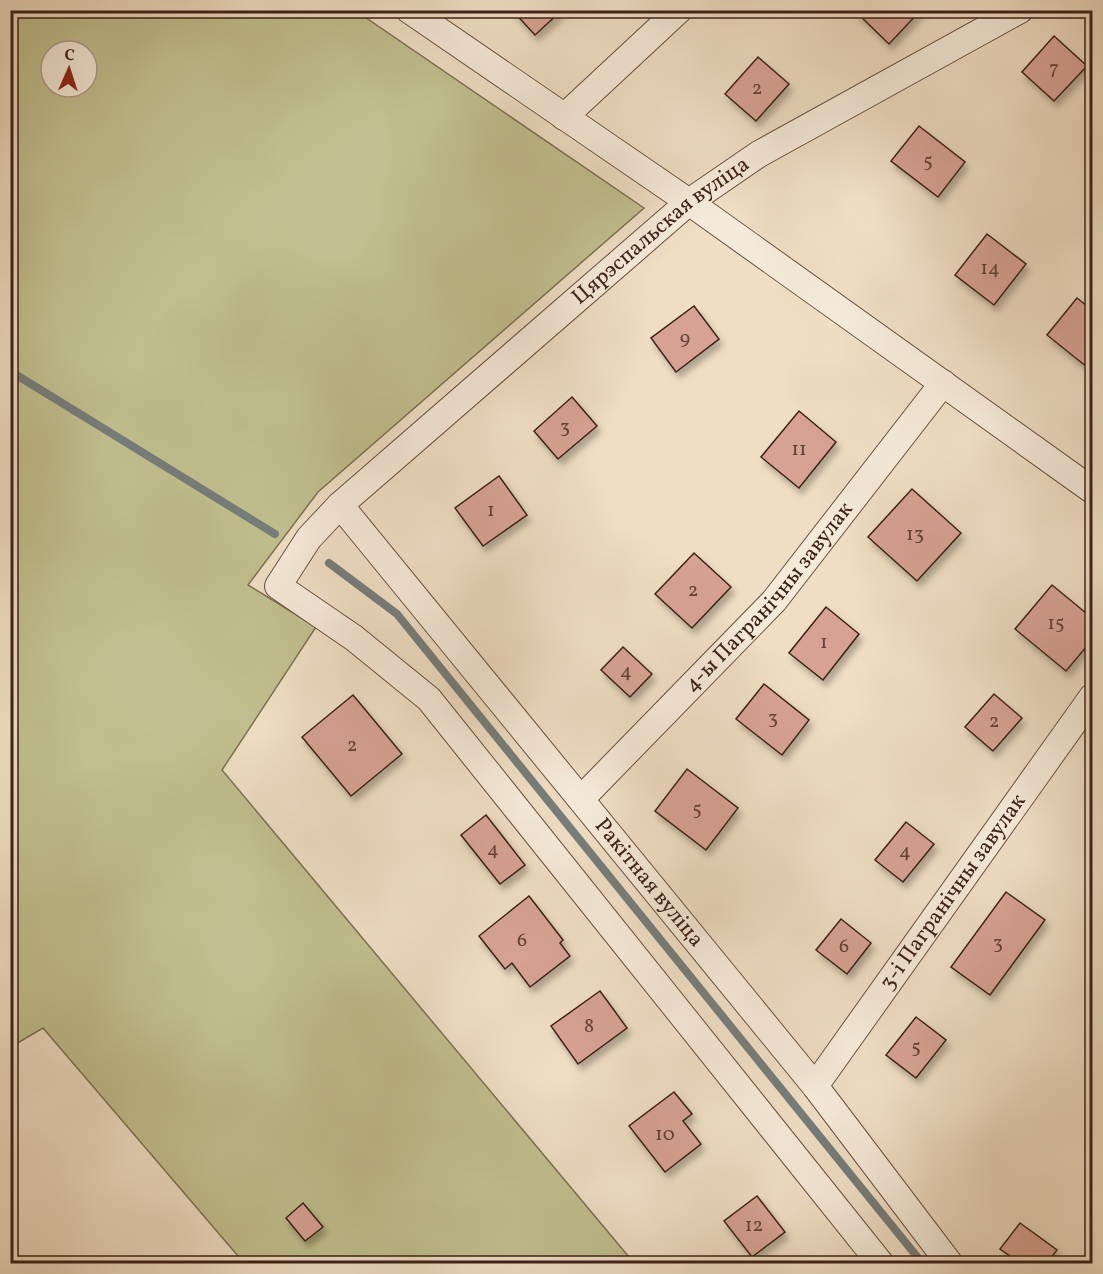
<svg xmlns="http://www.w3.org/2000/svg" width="1103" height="1274" font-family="Vollkorn,serif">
  <defs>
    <filter id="shadow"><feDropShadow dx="3.5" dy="6" stdDeviation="3" flood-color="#0004"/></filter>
  </defs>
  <rect width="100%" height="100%" fill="#efdec4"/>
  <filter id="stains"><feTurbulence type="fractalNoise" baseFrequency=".00333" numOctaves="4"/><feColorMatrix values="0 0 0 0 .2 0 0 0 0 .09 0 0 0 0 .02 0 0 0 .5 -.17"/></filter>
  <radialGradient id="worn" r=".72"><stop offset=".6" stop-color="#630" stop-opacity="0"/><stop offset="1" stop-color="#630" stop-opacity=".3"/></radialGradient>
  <!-- green -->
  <path fill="#c1bf8f" stroke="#7e7053" stroke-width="1.5" fill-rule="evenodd" d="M 11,11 L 356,11 L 644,208 L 318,492 L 248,585 L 316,627 L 222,770 L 634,1263 L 244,1263 L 43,1028 L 11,1047 ZM 51,51 L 87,51 L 87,87 L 51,87 Z"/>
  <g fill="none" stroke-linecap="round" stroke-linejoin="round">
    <!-- stream -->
    <g stroke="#767d7b" stroke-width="8">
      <polyline points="10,371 275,534"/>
      <polyline points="329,563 397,614 923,1264"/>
    </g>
  </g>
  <!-- building -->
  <g fill="#d7a294" stroke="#3c2117" stroke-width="1.5" filter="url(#shadow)">
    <polygon points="512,10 562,10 535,35"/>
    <polygon points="854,10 921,10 889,44"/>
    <polygon points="1054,36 1087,66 1054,101 1022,72"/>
    <polygon points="758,57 789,84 756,121 725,94"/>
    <polygon points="919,126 965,162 938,197 891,161"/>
    <polygon points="987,234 1026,264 994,305 955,275"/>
    <polygon points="1077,298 1092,310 1092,371 1047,335"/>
    <polygon points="694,306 719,339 676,372 651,338"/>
    <polygon points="572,397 597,426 558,459 534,431"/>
    <polygon points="799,411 836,442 799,488 761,457"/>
    <polygon points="499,476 527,515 483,546 455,508"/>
    <polygon points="912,489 961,533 917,581 868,537"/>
    <polygon points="694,553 731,587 692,628 655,594"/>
    <polygon points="1052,585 1092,618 1092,640 1066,671 1015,629"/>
    <polygon points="826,607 859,634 823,680 789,653"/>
    <polygon points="623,647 652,674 630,697 601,670"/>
    <polygon points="764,684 809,720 782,755 736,719"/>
    <polygon points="994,694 1022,718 993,751 965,727"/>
    <polygon points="353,695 402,754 351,796 302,737"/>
    <polygon points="687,769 738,808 706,850 655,811"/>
    <polygon points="486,815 525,865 500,884 461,835"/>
    <polygon points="906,822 934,844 903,882 875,860"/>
    <polygon points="1006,892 1045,920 990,995 951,967"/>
    <polygon points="529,896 563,940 560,943 570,956 530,987 512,963 505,969 479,936"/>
    <polygon points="841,919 871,943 847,974 816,950"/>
    <polygon points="600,991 627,1028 578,1064 551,1026"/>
    <polygon points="916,1017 946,1040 916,1078 886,1055"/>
    <polygon points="674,1092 692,1114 683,1121 701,1144 665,1172 629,1126"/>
    <polygon points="757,1196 785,1232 752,1257 724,1221"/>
    <polygon points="303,1203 323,1227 305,1241 286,1218"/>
    <polygon points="1020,1223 1057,1250 1047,1263 1020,1263 1000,1249"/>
  </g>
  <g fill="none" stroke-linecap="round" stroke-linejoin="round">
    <!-- minor casing -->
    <g stroke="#695042" stroke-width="28">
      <g id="minor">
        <polyline points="409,10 689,202 1092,490"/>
        <polyline points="564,117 679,10"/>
        <path id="s1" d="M 340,505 L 815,1086 L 950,1264"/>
        <path id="s2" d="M 581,799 L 774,601 L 943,383"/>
        <path id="s3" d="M 815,1086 L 1092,697"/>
        <path id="s4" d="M 881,1264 L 429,699 L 354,638 L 278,586 L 309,538 L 340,505 L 689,202 L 759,154 L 1020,10"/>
      </g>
    </g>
    <!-- minor -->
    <use href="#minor" stroke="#f5ead9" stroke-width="26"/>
  </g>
  <g text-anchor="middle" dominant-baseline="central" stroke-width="4.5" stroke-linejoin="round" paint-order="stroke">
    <!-- number labels -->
    <g font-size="20" fill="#634136">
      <text x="1054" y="69">7</text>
      <text x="757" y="89">2</text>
      <text x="928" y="162">5</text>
      <text x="990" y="269">14</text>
      <text x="685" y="339">9</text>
      <text x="565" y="428">3</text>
      <text x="799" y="450">11</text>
      <text x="491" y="511">1</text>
      <text x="915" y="535">13</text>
      <text x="693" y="591">2</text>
      <text x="1056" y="624">15</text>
      <text x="824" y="643">1</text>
      <text x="626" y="672">4</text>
      <text x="773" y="719">3</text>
      <text x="994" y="722">2</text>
      <text x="352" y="746">2</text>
      <text x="697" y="810">5</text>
      <text x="493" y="850">4</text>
      <text x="905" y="852">4</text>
      <text x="522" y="941">6</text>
      <text x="998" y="944">3</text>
      <text x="844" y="947">6</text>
      <text x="589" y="1027">8</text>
      <text x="916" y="1048">5</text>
      <text x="665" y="1135">10</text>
      <text x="754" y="1226">12</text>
    </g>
    <!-- street labels -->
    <g font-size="22" fill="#3c2117" stroke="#f5ead9">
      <text stroke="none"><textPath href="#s4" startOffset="1437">Цярэспальская вуліца</textPath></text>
      <text stroke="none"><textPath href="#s2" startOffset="276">4-ы Пагранічны завулак</textPath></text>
      <text stroke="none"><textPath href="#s1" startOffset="488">Ракітная вуліца</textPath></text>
      <text stroke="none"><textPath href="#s3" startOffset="238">3-і Пагранічны завулак</textPath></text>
    </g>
  </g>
  <!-- margin -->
  <rect width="1103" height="1274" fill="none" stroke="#efdec4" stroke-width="36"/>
  <rect x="12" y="12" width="1079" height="1250" fill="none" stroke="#3c2117" stroke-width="3"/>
  <rect x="18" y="18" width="1067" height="1238" fill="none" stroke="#3c2117" stroke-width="1.5"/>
  <!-- north arrow -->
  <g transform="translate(69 69) rotate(3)"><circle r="28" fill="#f5ead9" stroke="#ab9a8b" stroke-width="1.5"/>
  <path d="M0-4.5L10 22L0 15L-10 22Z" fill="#8f2418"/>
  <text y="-9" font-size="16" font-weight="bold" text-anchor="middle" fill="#3c2117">С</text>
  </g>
  <rect width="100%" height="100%" filter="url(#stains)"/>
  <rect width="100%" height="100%" fill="url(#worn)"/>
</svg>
